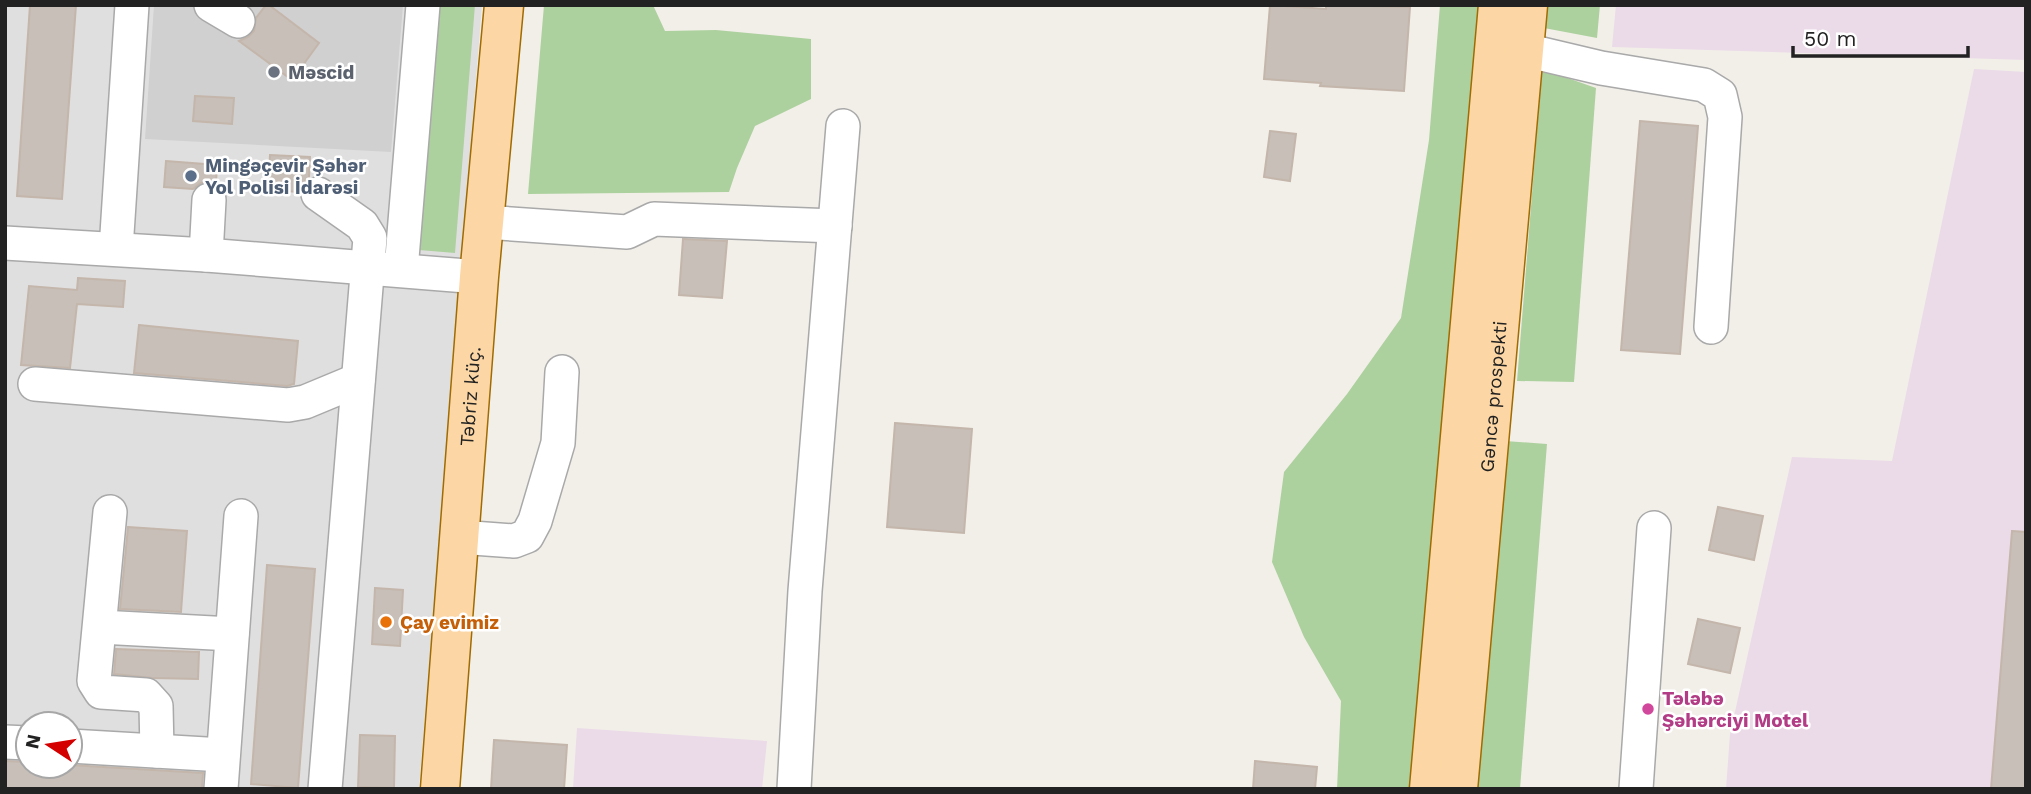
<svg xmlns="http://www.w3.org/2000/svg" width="2031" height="794" font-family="'Work Sans',sans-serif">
  <rect width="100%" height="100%" fill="#f2efe9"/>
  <!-- residential -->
  <path fill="#e0dfdf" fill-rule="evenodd" d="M 5,5 L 482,5 L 419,789 L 5,789 ZM 28,724 L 70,724 L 70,766 L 28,766 Z"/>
  <!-- industrial -->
  <g fill="#ebdbe8">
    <polygon points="1616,5 2026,5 2026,60 1612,47"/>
    <polygon points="1974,69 2026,72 2026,789 1726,789 1730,734 1792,457 1892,461"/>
    <polygon points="577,728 767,741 762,789 573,789"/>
  </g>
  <!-- religious -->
  <polygon fill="#d0d0d0" points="154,5 403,5 391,152 145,139"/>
  <!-- forest -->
  <g fill="#add19e">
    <polygon points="439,5 475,5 455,253 419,250"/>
    <polygon points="544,5 653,5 665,31 716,30 811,39 811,99 755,126 737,168 729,192 528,194"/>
    <polygon points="1440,5 1478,5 1414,789 1337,789 1341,701 1304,637 1272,562 1284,472 1347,394 1401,318 1429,140"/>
    <polygon points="1546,5 1600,5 1597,38 1544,28"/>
    <polygon points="1542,69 1596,88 1574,382 1517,381"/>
    <polygon points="1505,441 1547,444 1520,789 1472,789"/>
  </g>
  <!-- building -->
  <g fill="#c7bfb8" stroke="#c4b6ab" stroke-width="2">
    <polygon points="30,5 76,5 62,199 17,196"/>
    <polygon points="266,5 269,5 319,43 292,80 239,41 248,37 254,31 256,18"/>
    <polygon points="1270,5 1326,9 1326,5 1410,7 1404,91 1320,86 1321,83 1264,79"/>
    <polygon points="195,96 234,98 232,124 193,121"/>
    <polygon points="1640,121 1698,126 1680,354 1621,350"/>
    <polygon points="1270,131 1296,134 1290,181 1264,177"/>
    <polygon points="270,155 310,157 309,177 302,184 299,192 268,190"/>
    <polygon points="166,161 217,165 216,183 209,181 201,183 193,189 164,187"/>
    <polygon points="683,239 727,241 722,298 679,295"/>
    <polygon points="78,278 125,281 123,307 77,304 70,368 21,365 29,286 77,290"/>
    <polygon points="139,325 298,341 294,384 287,386 134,373"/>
    <polygon points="895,423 972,429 964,533 887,527"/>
    <polygon points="1718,507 1763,516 1754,560 1709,550"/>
    <polygon points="128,527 187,531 181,612 120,609"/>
    <polygon points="2012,531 2026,532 2026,789 1991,789"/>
    <polygon points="267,565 315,569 298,788 251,784"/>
    <polygon points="375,588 403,590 400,646 372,644"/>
    <polygon points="1698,619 1740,628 1730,673 1688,664"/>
    <polygon points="116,649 199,652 198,679 152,678 114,674"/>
    <polygon points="360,735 395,736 394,788 358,787"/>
    <polygon points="494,740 567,745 564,789 491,789"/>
    <polygon points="5,761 28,762 28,766 70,765 203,773 202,789 5,789"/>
    <polygon points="1255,761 1317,767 1315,789 1253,789"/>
  </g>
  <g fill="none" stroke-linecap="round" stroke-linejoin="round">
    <!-- minor casing -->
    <g stroke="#a9a9a9" stroke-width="36">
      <g id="minor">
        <polyline points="211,5 238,21"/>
        <polyline points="1525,50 1601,68 1704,85 1720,95 1725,117 1711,327"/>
        <polyline points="318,194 362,225 370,238 325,789"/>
        <polyline points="484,222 627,232 654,219 835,226"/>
        <polyline points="5,243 206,255 479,277"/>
        <polyline points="116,249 132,5"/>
        <polyline points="206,255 209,200"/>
        <polyline points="401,270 423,5"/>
        <polyline points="35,384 288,405 305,402 358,380"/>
        <polyline points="110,512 94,681 101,692 146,695 156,706 157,751"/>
        <polyline points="459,537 514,541 527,536 535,521 558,443 562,372"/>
        <polyline points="100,627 232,634"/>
        <polyline points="5,742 28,743"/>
        <polyline points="70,746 223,755"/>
        <polyline points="221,789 241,516"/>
        <polyline points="794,789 805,591 843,126"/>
        <polyline points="1636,789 1654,528"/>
      </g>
    </g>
    <!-- major casing -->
    <g stroke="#a06b00" stroke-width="41">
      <g id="major">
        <path id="s1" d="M 440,789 L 479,277 L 504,5"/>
        <polyline points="1429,789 1498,5"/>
        <path id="s2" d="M 1458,789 L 1528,5"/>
      </g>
    </g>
    <!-- minor -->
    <use href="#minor" stroke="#fff" stroke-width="33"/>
    <!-- major -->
    <use href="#major" stroke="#fcd6a4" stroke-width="38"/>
  </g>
  <!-- markers -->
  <circle fill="#6b7280" stroke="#fff" stroke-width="2.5" cx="274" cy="72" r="7"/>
  <circle fill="#5c6f8a" stroke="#fff" stroke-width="2.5" cx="191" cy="176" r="7"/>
  <circle fill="#e8710a" stroke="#fff" stroke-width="2.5" cx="386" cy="622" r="7"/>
  <circle fill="#d1479c" stroke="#fff" stroke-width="2.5" cx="1648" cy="709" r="7"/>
  <g text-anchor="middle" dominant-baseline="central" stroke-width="5" stroke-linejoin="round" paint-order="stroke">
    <!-- worship labels -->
    <g font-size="19" font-weight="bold" fill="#5b616d" stroke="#fff" text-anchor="start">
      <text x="288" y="72">Məscid</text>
    </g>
    <!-- service labels -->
    <g font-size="19" font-weight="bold" fill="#4e5e75" stroke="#fff" text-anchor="start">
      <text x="205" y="165">Mingəçevir Şəhər<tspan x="205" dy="22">Yol Polisi İdarəsi</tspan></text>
    </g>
    <!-- street labels -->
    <g font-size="19" fill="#222" stroke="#fff">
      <text stroke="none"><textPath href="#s1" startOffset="394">Təbriz küç.</textPath></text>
      <text stroke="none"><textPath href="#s2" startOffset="394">Gəncə prospekti</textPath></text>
    </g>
    <!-- food labels -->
    <g font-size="19" font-weight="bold" fill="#c56008" stroke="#fff" text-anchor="start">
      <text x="400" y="622">Çay evimiz</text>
    </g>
    <!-- hotel labels -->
    <g font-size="19" font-weight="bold" fill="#b23c85" stroke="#fff" text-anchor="start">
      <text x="1662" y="698">Tələbə<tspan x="1662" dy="22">Şəhərciyi Motel</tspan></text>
    </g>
  </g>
  <!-- border -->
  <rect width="2031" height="794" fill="none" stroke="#222222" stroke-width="14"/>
  <!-- north arrow -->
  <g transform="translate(49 745) rotate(282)"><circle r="33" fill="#ffffff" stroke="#a7a7a7" stroke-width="2"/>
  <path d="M0-5L12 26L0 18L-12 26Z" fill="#d40000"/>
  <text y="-10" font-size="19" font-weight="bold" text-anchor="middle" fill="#222222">N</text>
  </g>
  <!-- scale -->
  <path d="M1793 46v10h175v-10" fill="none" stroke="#222222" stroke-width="3.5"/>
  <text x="1804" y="46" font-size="21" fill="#222222" stroke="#ffffff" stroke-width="5" paint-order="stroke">50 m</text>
</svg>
